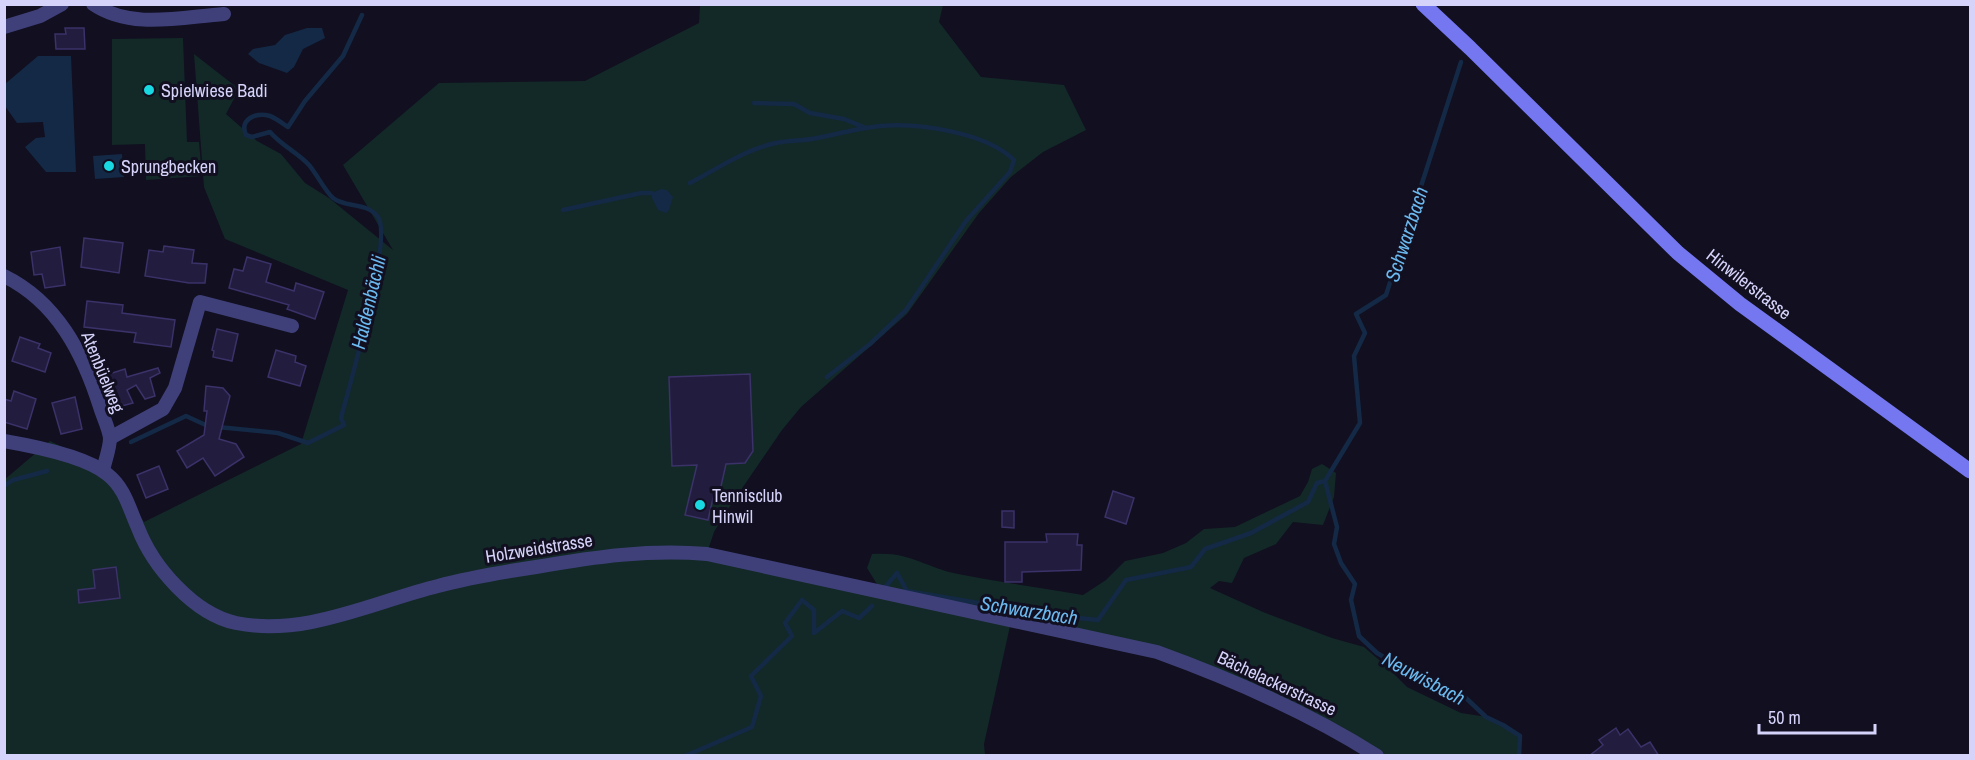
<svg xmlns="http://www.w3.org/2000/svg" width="1975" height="760" font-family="'Archivo Narrow',sans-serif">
  <rect width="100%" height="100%" fill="#110f20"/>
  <!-- green -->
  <g fill="#132927">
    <polygon points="700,5 943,5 939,22 981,77 1064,85 1086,130 1043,152 1011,177 979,213 907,314 801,407 782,430 728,509 714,532 707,553 1010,626 984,744 985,755 5,755 4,480 50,441 113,471 144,522 301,444 348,290 225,239 204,187 194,54 239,89 226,114 257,141 281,154 305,183 329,198 393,250 343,165 439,83 585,81 699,23"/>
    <polygon points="183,38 187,142 199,142 202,176 146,180 145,144 112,145 112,39"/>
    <path d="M 1322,464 L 1336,473 L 1334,497 L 1323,525 L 1293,522 L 1276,544 L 1244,558 L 1232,583 L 1219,581 L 1210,588 L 1263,612 L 1332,638 L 1364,647 L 1385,665 L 1407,687 L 1461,713 L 1487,717 L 1503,725 L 1520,736 L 1519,755 L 1377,755 L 1204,669 L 880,589 L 867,568 L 872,554 C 910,551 924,567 958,574 C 999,582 1041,588 1083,595 L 1106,580 L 1125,561 L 1163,553 L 1186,543 L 1204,529 L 1235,527 L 1300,496 L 1308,482 L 1312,469 Z"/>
  </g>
  <!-- water -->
  <g fill="#142945">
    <polygon points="307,28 322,28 325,38 303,49 294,67 287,73 259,63 248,54 253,49 275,45 285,35"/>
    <polygon points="38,56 71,56 76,172 46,172 25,147 36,138 45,137 43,122 17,123 5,106 5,84"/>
    <polygon points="122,154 124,177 95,179 93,156"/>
    <polygon points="661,189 667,190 673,197 669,210 666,213 658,210 652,198 652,193"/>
  </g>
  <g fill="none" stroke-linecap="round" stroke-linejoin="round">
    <!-- stream -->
    <g stroke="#142945" stroke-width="4.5">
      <polyline points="754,103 794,104 810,113 844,119 866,128"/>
      <path d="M 690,183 C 717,169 746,149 776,143 C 790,140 804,141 817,138 C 838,134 859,128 880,126 C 919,123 985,132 1014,160 L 1010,172 L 966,221 L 906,310 L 870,344 L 827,377"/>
      <polyline points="563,210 641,193 652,193"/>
      <path d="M 218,427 L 278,433 L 308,443 L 344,425 L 341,418 C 349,387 393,238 378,217 C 368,202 345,208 333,198 C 325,191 316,173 309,165 C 297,152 282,146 270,132 L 252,137 L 246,135 C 239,119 256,112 270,116 C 276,118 283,124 288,127 L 305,101 L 343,56 L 362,15"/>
      <polyline points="131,442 186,416 210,427"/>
      <polyline points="1325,481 1337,527 1334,544 1341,563 1355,584 1351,600 1359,636 1377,653 1411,673 1466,698 1486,717 1503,725 1520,736 1519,756"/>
      <polyline points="4,486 13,480 47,471"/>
      <polyline points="886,586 897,573 907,591 1050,615 1098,620 1126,580 1191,567 1205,549 1251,533 1308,502 1317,483 1325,481 1360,423 1354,356 1365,333 1356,314 1386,295 1461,62"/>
      <polyline points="685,756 752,727 761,696 751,676 792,636 785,623 802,600 814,610 814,633 842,611 859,618 872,606"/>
    </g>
  </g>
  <!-- building -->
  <g fill="#221d3f" stroke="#3a3268" stroke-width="1.5">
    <polygon points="65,28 84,28 85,49 56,49 55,34 66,34"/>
    <polygon points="84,238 123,243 119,273 81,267"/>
    <polygon points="164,246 194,250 192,263 207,264 205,283 189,283 145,276 149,250 163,252"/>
    <polygon points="60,247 65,285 45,288 42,274 34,275 31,252"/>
    <polygon points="247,257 271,264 266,282 294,291 296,283 324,292 315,319 287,309 289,305 229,288 234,269 243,271"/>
    <polygon points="87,301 123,305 122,313 175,320 171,347 134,342 136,333 84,327"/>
    <polygon points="217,329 238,334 232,361 213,357 214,351 212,350"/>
    <polygon points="20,337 40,344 38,348 51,353 45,372 12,361"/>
    <polygon points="276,350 296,356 295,362 306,366 300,386 268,377"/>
    <polygon points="158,368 160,373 150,378 155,396 145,399 136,385 127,390 133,403 118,407 109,374 125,369 127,377"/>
    <polygon points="750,374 753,451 745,463 726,464 719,495 714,494 708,520 685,515 697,465 672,466 669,377"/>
    <polygon points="206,386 223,388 230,396 219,439 236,444 244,457 215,476 203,458 187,468 177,451 204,435 207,411 204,411"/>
    <polygon points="14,391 36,399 27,429 4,422 4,399 11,401"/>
    <polygon points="75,397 82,429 61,434 52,403"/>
    <polygon points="159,466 168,489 146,498 137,475"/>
    <polygon points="1113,491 1134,498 1126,524 1105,517"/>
    <polygon points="1002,511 1014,511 1014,528 1002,527"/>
    <polygon points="1046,534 1078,534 1077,545 1082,545 1081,570 1022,572 1022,582 1005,582 1005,542 1047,542"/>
    <polygon points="116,567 120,598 79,603 78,590 95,588 93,570"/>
    <polygon points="1616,728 1620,735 1628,729 1641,747 1650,742 1659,756 1589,756 1603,745 1599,740"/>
  </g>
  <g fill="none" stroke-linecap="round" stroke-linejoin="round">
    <!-- minor -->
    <g stroke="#3f407a" stroke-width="14">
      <path d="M 93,4 C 131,30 181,17 224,14"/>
      <polyline points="4,27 40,16 62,4"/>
      <path d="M 4,276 C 57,302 83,353 100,407 C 103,417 109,429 110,438 C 110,448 105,461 103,470"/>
      <polyline points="110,438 163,409 175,388 200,302 292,326"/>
      <path d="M 4,441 C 33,446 85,456 107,474 C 125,488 129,508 138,528 C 153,567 194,614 236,623 C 305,637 373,602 438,586 C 471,577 503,572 536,567 C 594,557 649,549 707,554 L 1157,652 C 1234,680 1308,712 1377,756"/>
    </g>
    <!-- secondary -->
    <polyline stroke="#7477f0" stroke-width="15" points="1423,4 1470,48 1678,253 1740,304 1970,471"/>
  </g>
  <!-- markers -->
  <g fill="#18d8e1" stroke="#110f20" stroke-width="2">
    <circle cx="149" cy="90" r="6"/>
    <circle cx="109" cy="166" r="6"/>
    <circle cx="700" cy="505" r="6"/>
  </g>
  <g text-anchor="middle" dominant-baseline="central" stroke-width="6" stroke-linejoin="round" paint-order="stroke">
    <!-- poi labels -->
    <g font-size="18" fill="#d5d3fa" stroke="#110f20" text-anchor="start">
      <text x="161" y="90">Spielwiese Badi</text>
      <text x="121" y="166">Sprungbecken</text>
      <text x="712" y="495">Tennisclub<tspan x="712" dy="21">Hinwil</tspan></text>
    </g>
    <!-- street labels -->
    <g font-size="18" fill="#d5d3fa" stroke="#110f20">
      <text transform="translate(1749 284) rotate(38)">Hinwilerstrasse</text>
      <text transform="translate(103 372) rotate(68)">Atenbüelweg</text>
      <text transform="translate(539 548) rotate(-9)">Holzweidstrasse</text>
      <text transform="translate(1277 683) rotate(25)">Bächelackerstrasse</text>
    </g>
    <!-- water labels -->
    <g font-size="20" font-style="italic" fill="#6bb9ef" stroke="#110f20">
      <text transform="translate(1406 234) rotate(-72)">Schwarzbach</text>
      <text transform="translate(368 302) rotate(-77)">Haldenbächli</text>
      <text transform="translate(1029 610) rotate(9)">Schwarzbach</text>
      <text transform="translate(1424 678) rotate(28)">Neuwisbach</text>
    </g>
  </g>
  <!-- border -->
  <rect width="1975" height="760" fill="none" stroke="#d5d3fa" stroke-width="12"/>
  <!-- scale -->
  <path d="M1759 724v9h116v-9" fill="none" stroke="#d5d3fa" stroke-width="3"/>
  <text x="1768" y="724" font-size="18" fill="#d5d3fa" stroke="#110f20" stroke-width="4.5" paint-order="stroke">50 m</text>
</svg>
